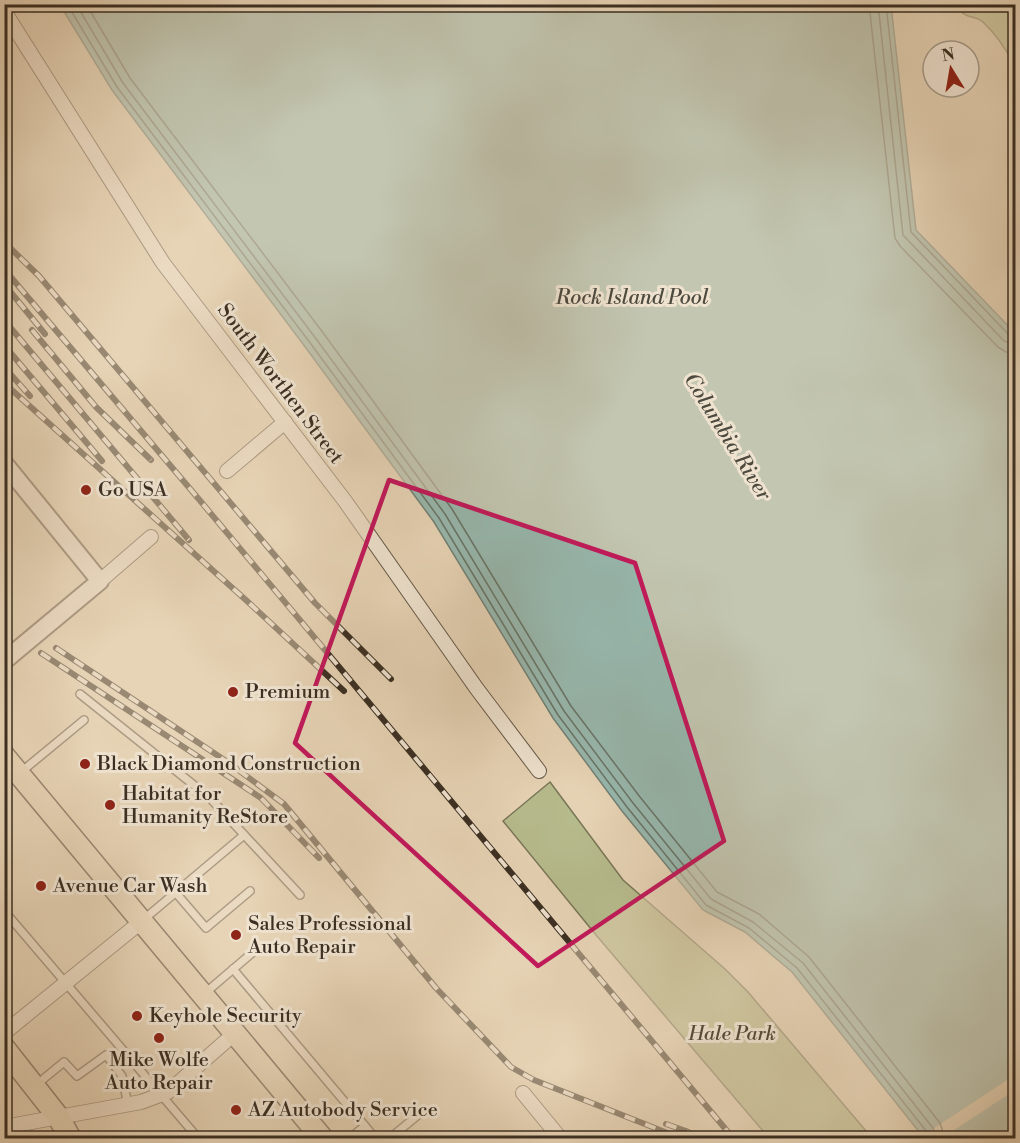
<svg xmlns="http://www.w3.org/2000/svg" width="1020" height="1143" font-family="'Libre Bodoni',serif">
  <rect width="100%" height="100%" fill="#e7d4b6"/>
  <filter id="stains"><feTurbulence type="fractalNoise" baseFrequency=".00333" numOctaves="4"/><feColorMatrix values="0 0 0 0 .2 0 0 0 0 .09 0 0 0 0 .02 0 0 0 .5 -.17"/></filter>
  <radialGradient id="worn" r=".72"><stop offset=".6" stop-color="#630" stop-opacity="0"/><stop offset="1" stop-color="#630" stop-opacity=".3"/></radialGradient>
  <!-- green -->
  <g fill="#b7bc8d" stroke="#797658" stroke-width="1.5">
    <path d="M 955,5 L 1015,5 L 1015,66 C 1007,51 996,34 983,22 C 972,13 968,22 955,5 Z"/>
    <polygon points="550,782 623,880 725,969 748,992 872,1138 769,1138 596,935 503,821"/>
  </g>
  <!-- water -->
  <polygon fill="#97b8ae" stroke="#728176" stroke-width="1.5" points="60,5 891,5 916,230 1015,333 1015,1138 924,1138 792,972 745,932 703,910 622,811 553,718 434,522 303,344 112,90"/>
  <!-- pier -->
  <polygon fill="#e7d4b6" points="1015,1075 1015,1090 942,1138 919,1138"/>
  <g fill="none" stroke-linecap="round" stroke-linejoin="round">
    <!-- shore -->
    <g stroke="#697468" stroke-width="1.5">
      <polyline points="67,4 117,87 308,340 439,518 558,715 627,807 706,905 749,928 797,968 927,1132 928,1138"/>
      <polyline points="76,4 123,83 314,336 445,514 564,711 633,803 711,899 753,922 803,963 933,1128 936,1138"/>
      <polyline points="86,4 130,78 321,330 452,509 571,706 640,797 717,892 759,914 809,957 940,1123 945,1138"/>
      <polyline points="869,4 895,238 900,246 998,347 1006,352 1016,354"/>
      <polyline points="878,4 903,235 1004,341 1016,345"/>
      <polyline points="886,4 911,232 1009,335 1016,337"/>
    </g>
    <!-- service casing -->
    <g stroke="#665848" stroke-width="10">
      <g id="service">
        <polyline points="80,694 210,798 300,895"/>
        <polyline points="21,772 84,720"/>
        <polyline points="176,893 206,928 250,891"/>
        <polyline points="6,913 198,1138"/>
        <polyline points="143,920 244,835"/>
        <polyline points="233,969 365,1126 350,1138"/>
        <polyline points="204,994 252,953"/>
        <polyline points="36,1085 64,1062 77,1076 106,1055 122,1076 128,1105"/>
        <polyline points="365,1126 375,1138"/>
        <polyline points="390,1138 423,1111"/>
      </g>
    </g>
    <!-- minor casing -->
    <g stroke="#665848" stroke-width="16">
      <g id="minor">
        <polyline points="4,11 163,263 345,501 477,689 539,771"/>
        <polyline points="227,471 285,422"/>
        <polyline points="100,581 151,537"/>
        <polyline points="4,1033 142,921"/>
        <polyline points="523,1093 560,1138"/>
        <polyline points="4,1127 141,1102 168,1092 234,1034"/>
      </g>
    </g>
    <!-- tertiary casing -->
    <g stroke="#665848" stroke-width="20">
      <polyline id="tertiary" points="4,463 100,581 4,661"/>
    </g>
    <!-- primary casing -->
    <g stroke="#3b2f23" stroke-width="24">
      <g id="primary">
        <polyline points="4,756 322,1138"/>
        <polyline points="4,1048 59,1118 70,1138"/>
      </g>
    </g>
    <!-- service -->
    <use href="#service" stroke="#efe3d0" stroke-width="7"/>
    <!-- minor -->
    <use href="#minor" stroke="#efe3d0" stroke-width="14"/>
    <!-- tertiary -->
    <use href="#tertiary" stroke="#efe3d0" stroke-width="16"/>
    <!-- primary -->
    <use href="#primary" stroke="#e7d4b6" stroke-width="21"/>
    <!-- rail casing -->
    <g stroke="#3b2f23" stroke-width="6">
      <g id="rail">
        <polyline points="4,242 39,276 315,603 391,679"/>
        <polyline points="4,269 197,497 733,1138"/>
        <polyline points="4,284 45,334"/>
        <polyline points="4,320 189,540"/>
        <polyline points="32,330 96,407 151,460"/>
        <polyline points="4,345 102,461"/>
        <polyline points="4,367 30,396"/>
        <polyline points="4,383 247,601 344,691"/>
        <polyline points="56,648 229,763 284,804 436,988 511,1067 534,1080 680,1138"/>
        <polyline points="41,653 261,798 319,858"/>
        <polyline points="666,1124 686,1131 700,1138"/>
      </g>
    </g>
    <!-- rail -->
    <use href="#rail" stroke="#efe3d0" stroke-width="4" stroke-dasharray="11" stroke-linecap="butt"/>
  </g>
  <!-- marked area -->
  <path d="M0 0H1020V1143H0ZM 389,480 L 635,563 L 724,841 L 538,966 L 295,743 Z" fill="#e7d4b6" fill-opacity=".55" fill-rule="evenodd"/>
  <path fill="none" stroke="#c2185b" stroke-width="4.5" stroke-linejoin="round" d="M 389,480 L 635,563 L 724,841 L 538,966 L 295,743 Z"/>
  <!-- markers -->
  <g fill="#8f2418" stroke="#efe3d0" stroke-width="2">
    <circle cx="86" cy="490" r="6"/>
    <circle cx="233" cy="692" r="6"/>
    <circle cx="85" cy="764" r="6"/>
    <circle cx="110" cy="805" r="6"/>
    <circle cx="41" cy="886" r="6"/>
    <circle cx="236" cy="935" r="6"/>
    <circle cx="137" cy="1016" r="6"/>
    <circle cx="159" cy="1038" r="6"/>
    <circle cx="236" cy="1110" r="6"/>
  </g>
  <g text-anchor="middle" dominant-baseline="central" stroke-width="6" stroke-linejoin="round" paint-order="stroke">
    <!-- street labels -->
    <g font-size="20" fill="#3b2f23" stroke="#efe3d0">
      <text transform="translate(280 384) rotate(53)">South Worthen Street</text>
    </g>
    <!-- poi labels -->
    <g font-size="20" fill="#3b2f23" stroke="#efe3d0" text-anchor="start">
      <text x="98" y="490">Go USA</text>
      <text x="245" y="692">Premium</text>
      <text x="97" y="764">Black Diamond Construction</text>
      <text x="122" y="794">Habitat for<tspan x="122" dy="23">Humanity ReStore</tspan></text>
      <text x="53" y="886">Avenue Car Wash</text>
      <text x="248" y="924">Sales Professional<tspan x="248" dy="23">Auto Repair</tspan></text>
      <text x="149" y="1016">Keyhole Security</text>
      <text x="159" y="1060" text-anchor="middle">Mike Wolfe<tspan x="159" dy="23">Auto Repair</tspan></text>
      <text x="248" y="1110">AZ Autobody Service</text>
    </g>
    <!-- park labels -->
    <g font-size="20" font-style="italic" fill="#544b38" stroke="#efe3d0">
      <text x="732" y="1034">Hale Park</text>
    </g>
    <!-- water labels -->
    <g font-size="21" font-style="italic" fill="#4d4a3f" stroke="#efe3d0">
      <text x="632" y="298">Rock Island Pool</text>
      <text transform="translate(727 437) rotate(58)">Columbia River</text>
    </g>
  </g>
  <!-- margin -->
  <rect width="1020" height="1143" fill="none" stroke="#e7d4b6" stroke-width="24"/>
  <rect x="6" y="6" width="1008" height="1131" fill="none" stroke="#3b2f23" stroke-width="3"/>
  <rect x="12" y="12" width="996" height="1119" fill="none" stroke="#3b2f23" stroke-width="1.5"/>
  <!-- north arrow -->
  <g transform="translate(951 69) rotate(349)"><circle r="28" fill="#efe3d0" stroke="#a79b8b" stroke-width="1.5"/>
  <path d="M0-4.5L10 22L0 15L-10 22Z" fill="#8f2418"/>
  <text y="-9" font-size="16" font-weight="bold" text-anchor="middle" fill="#3b2f23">N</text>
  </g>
  <rect width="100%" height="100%" filter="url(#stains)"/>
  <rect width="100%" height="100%" fill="url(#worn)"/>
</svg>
